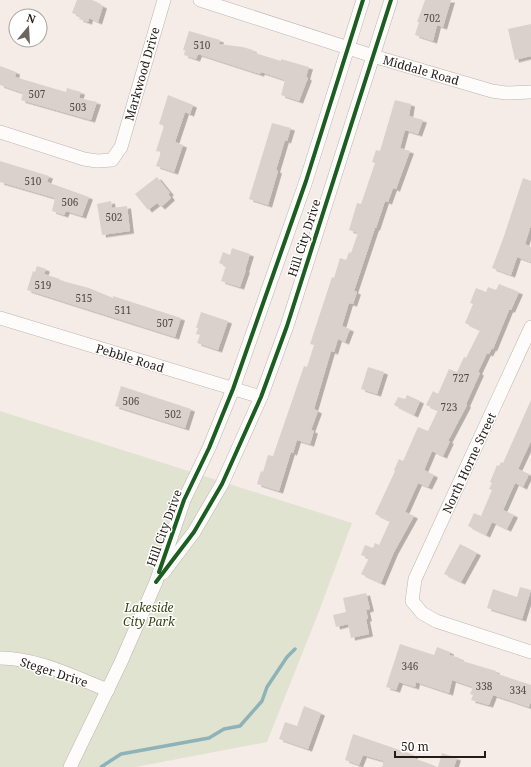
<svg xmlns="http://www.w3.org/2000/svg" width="531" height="767" font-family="'Noto Serif',serif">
  <defs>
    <filter id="shadow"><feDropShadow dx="4" dy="2.5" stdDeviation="0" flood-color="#0004"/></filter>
  </defs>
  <rect width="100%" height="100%" fill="#f5ece7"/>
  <!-- green -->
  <polygon fill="#e1e3d1" points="0,411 352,523 318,614 267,742 136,767 0,767"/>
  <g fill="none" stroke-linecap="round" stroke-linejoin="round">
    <!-- stream -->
    <polyline stroke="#8db3b9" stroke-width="3.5" points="101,767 121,754 209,738 224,729 240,726 262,701 267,687 287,657 295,649"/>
  </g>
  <!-- building -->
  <g fill="#dad1cc" filter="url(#shadow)">
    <polygon points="77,0 92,0 97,2 97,3 103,6 98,22 89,18 88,22 79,19 80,16 72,13"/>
    <polygon points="425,0 451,0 443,27 437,25 433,41 415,35 419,22 417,22"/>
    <polygon points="531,24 531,56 515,60 508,29"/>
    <polygon points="189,31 220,40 219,44 243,47 253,50 252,52 281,61 281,59 309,67 306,77 308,78 299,101 281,95 285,80 261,72 260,74 198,54 196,59 184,55 185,50 183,50"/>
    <polygon points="0,66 16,72 15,77 66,92 67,88 81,92 79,98 97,102 91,120 21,100 23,93 0,85"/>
    <polygon points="168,95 193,105 190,114 185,112 175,142 183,145 174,172 156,166 161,152 156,151 164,126 159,124"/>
    <polygon points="395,100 411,104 409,116 423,120 418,134 405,130 400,148 410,151 396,189 393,188 388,202 385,201 376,228 375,228 354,291 357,292 353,304 349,303 342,326 350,329 345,342 338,339 334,352 331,351 314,409 318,411 311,430 314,431 310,444 297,440 293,453 291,452 279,491 257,484 261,471 263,472 268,455 273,456 304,366 307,367 314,345 310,344 332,277 334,278 340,258 346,260 349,252 351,253 358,233 349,230 357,203 361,204 375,163 372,162 376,150 380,151"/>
    <polygon points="272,123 291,128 287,141 285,140 276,170 278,171 268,205 249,199"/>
    <polygon points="0,161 49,176 47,182 89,197 82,216 66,211 64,215 52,211 55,198 0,182"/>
    <polygon points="157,177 170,193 168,194 171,198 161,207 157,203 148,210 135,194"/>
    <polygon points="523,178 531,181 531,225 525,244 531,247 531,262 517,257 511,275 492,268 503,239"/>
    <polygon points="111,201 112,208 127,206 130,231 102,235 97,204"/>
    <polygon points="232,248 250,254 245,270 246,270 240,287 221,281 226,266 219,263 223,252 230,255"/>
    <polygon points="37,266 46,269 44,274 60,279 59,280 89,288 113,298 113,296 181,318 175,337 27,290 33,271 35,272"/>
    <polygon points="499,284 519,292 511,310 509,310 493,349 492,348 489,354 487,353 478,372 480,373 466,404 467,405 448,441 450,441 443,456 432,451 424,470 434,475 428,487 418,483 405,512 414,516 394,552 381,583 361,574 369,558 361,555 365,545 373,548 375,543 379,545 390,521 375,514 395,471 394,470 399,459 403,461 418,427 428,431 438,410 426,405 433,391 438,394 449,369 457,372 464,357 466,358 480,330 465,323 473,304 470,303 476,288 486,292 488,287 496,290"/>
    <polygon points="201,312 228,321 218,350 197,343 200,335 196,334 198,328 196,328"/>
    <polygon points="368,367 384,372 377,394 361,389"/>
    <polygon points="121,386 191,409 185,428 115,406"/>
    <polygon points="407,395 420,401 414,415 394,405 398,397 405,399"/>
    <polygon points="531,400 531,441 518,469 529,474 523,487 515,483 503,510 514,515 507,529 492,522 486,535 468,526 474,513 481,516 492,490 489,489 492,483 490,482 497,465 499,466 501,462 503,463"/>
    <polygon points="460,544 477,553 461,582 444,574"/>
    <polygon points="520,587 531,590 522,619 487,608 493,589 517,597"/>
    <polygon points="366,593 370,609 366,610 368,619 366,619 369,634 351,638 348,624 336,627 333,615 346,612 343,598"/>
    <polygon points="400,644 434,655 437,647 450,652 449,655 460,658 459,660 496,671 495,673 531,685 531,701 529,707 493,695 489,705 471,700 473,695 470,694 473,687 452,680 449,693 416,682 415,687 399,682 396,690 386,687"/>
    <polygon points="304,706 321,713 308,749 279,739 285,722 297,726"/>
    <polygon points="353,734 414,755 413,758 433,765 433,767 382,767 384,761 363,755 359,765 345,760"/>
    <polygon points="442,753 457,758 454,767 438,767"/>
  </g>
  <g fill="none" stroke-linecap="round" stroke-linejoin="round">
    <!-- street casing -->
    <g stroke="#bbb3ae" stroke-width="14">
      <g id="street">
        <polyline points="200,0 373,56 492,91 506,93 531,92"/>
        <polyline points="0,132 84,159 97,161 112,160 121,147 164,0"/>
        <polyline points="0,318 261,397"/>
        <polyline points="531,327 415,579 412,601 422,613 436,621 531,652"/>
        <polyline points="163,573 194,532 222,484 261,397 287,326 391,0"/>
        <path d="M 0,658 C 37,658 74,677 108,690"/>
        <polyline points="70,767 121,662 156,582 184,500 209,448 233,389 306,181 363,0"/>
      </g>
    </g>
    <!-- street -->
    <use href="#street" stroke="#fefcfb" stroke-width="13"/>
    <!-- cycleway casing -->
    <g stroke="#fff" stroke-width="6">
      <g id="cycleway">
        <polyline points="159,572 184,500 209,448 233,389 306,181 363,0"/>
        <polyline points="156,582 194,532 222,484 261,397 287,326 391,0"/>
      </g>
    </g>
    <!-- cycleway -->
    <use href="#cycleway" stroke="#1b5e20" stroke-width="4"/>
  </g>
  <g text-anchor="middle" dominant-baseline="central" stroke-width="3" stroke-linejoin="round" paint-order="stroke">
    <!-- number labels -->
    <g font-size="10" fill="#524843">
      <text x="432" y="18">702</text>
      <text x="202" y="45">510</text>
      <text x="37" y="94">507</text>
      <text x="78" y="107">503</text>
      <text x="33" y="181">510</text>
      <text x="70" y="202">506</text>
      <text x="114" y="217">502</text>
      <text x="43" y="285">519</text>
      <text x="84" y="298">515</text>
      <text x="123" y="310">511</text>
      <text x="165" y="323">507</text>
      <text x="461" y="378">727</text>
      <text x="131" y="401">506</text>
      <text x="449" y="407">723</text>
      <text x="173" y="414">502</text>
      <text x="410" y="666">346</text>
      <text x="484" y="686">338</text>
      <text x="518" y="690">334</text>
    </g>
    <!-- street labels -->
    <g font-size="12" fill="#241b15" stroke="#fff">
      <text transform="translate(421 70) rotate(16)">Middale Road</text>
      <text transform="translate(142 74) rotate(-74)">Markwood Drive</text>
      <text transform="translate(304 238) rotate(-72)">Hill City Drive</text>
      <text transform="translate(130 358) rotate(17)">Pebble Road</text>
      <text transform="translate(469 463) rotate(-65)">North Horne Street</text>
      <text transform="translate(164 528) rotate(-70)">Hill City Drive</text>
      <text transform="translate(54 672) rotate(18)">Steger Drive</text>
    </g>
    <!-- park labels -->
    <g font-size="12" font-style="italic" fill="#354312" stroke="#fff">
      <text x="149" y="607">Lakeside<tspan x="149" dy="14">City Park</tspan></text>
    </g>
  </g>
  <!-- north arrow -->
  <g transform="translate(28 28) rotate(18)"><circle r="19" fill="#ffffff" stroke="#a7a4a1"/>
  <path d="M0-3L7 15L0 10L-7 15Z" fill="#6d645e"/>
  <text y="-6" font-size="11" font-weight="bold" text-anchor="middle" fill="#241b15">N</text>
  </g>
  <!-- scale -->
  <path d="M395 751v6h90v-6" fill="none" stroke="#241b15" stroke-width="2"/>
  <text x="401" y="751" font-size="12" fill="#241b15" stroke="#ffffff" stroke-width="3" paint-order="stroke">50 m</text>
</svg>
